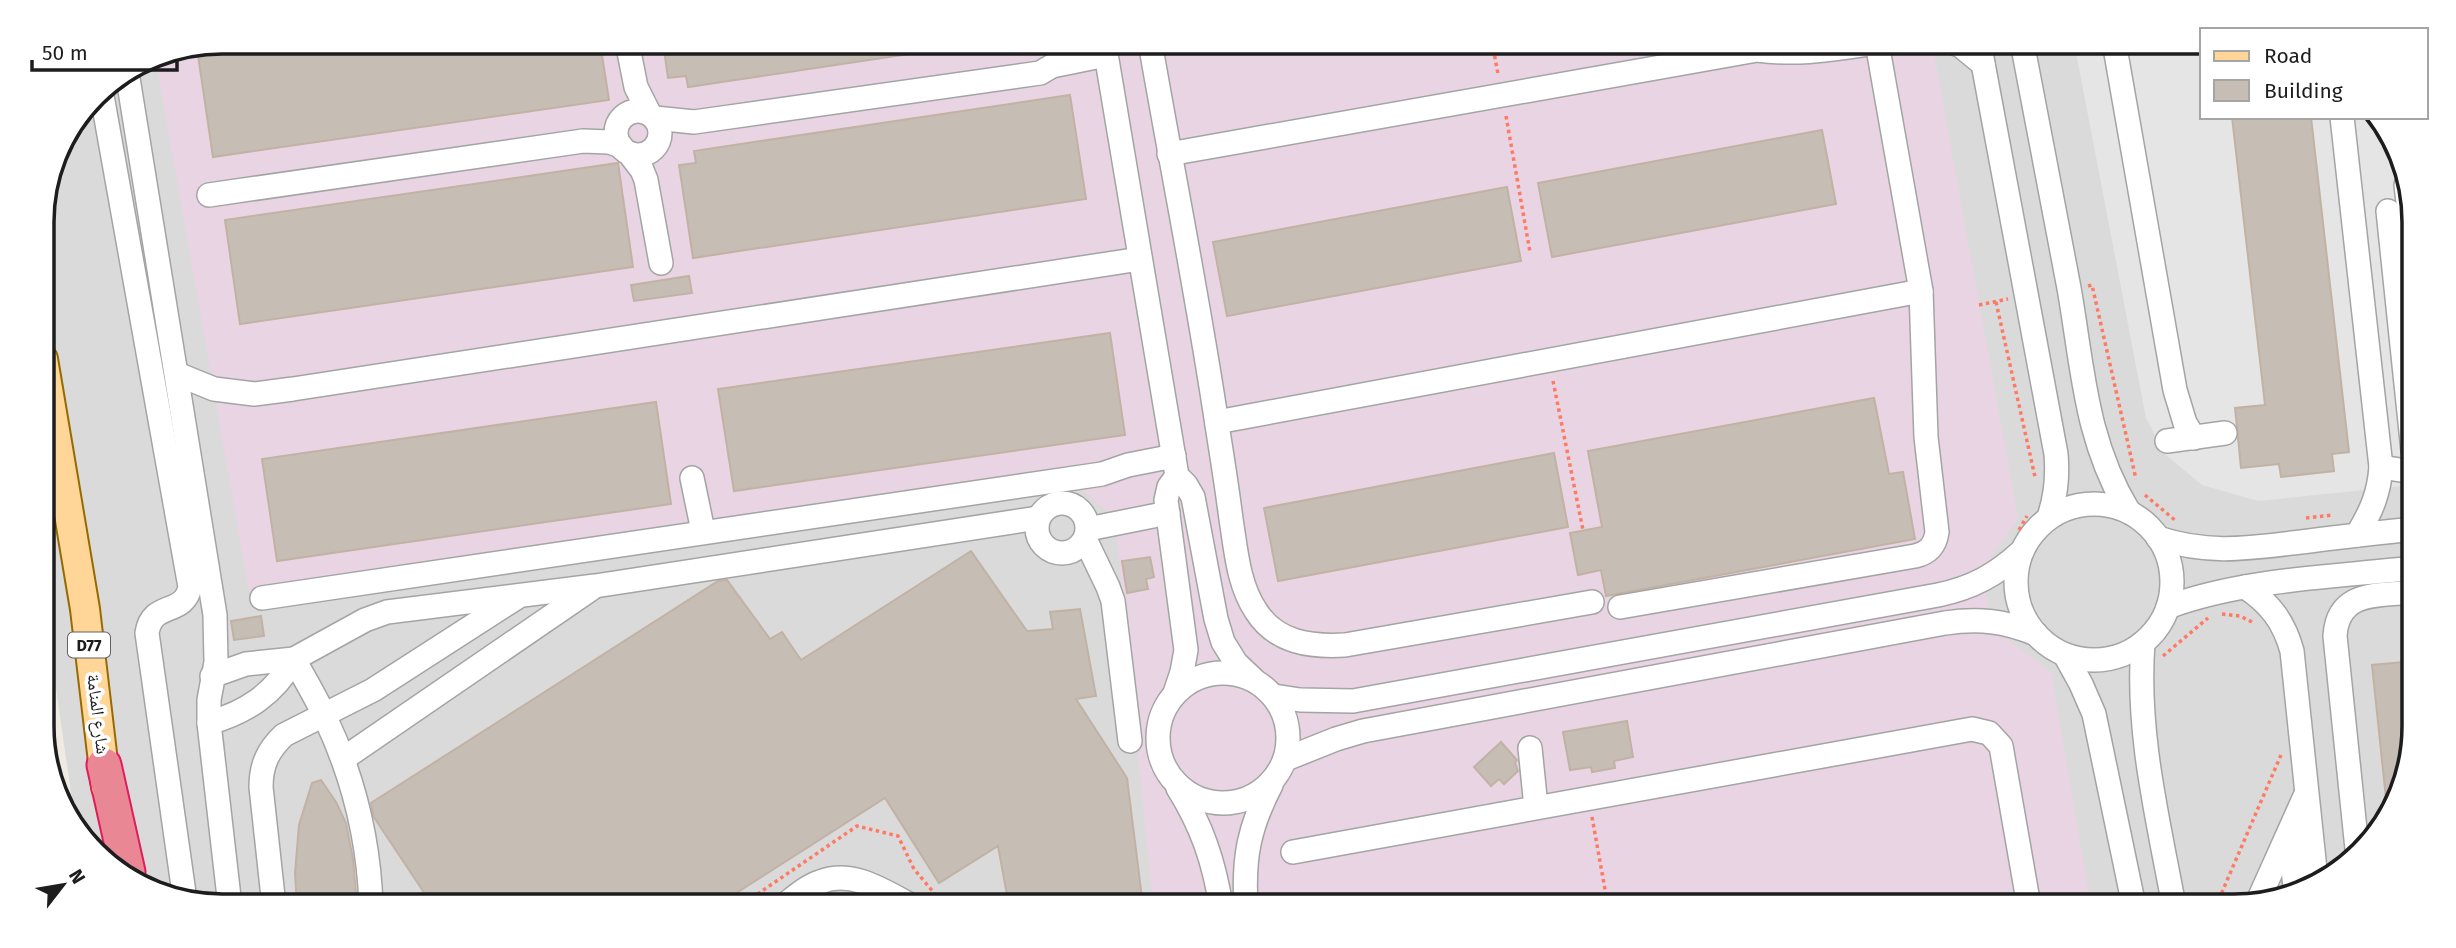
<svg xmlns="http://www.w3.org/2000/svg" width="2456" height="948" font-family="'Fira Sans','Noto Naskh Arabic',sans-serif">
  <rect width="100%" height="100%" fill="#efebe2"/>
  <!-- residential -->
  <polygon fill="#dbdada" points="222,42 2202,42 2202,117 2376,117 2412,198 2414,726 2404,784 2343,869 2245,906 222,906 164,896 86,844 75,820 45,613 42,210 61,142 103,87 154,56"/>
  <!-- industrial -->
  <polygon fill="#e8d4e3" points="222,42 1932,42 2018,518 1982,570 1991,620 1996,631 2051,672 2091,906 1153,906 1115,517 1081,489 252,609 155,55"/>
  <!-- parking -->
  <polygon fill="#e5e5e5" points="2074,42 2202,42 2202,117 2376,117 2412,198 2413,485 2258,501 2202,485 2165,454 2146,418"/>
  <!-- building -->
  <g fill="#c6bdb5" stroke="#c1b2a4" stroke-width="2">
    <polygon points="286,42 600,42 609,100 213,157 198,55"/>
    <polygon points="663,42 930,42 930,51 688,87 686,76 668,78"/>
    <polygon points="1070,95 1086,199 693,258 679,165 696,163 694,151"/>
    <polygon points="2232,117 2311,117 2349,452 2332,454 2334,471 2281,477 2279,464 2241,468 2235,408 2265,405"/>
    <polygon points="1822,130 1836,204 1552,257 1538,183"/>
    <polygon points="618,163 633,267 240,324 225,220"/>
    <polygon points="1507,187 1521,261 1227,316 1213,242"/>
    <polygon points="689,276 692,293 634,301 631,285"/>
    <polygon points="1110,333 1125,435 734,491 718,389"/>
    <polygon points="1874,398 1889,474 1903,472 1915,539 1606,596 1601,570 1578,575 1570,533 1602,527 1588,451"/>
    <polygon points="656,402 671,504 277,561 262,459"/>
    <polygon points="1554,453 1568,527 1278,581 1264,508"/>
    <polygon points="971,551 1027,631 1053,629 1050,612 1080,609 1096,696 1076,699 1127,778 1143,906 1009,906 998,846 939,883 885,798 716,906 433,906 373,816 371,803 718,581 727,580 770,639 782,632 801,660"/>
    <polygon points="1150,557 1154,577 1146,579 1148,589 1127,593 1122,561"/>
    <polygon points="261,616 264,636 234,640 231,621"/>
    <polygon points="2414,661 2414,726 2404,784 2387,808 2372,665"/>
    <polygon points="1627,721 1633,757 1614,761 1615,768 1592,772 1591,767 1570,770 1563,732"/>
    <polygon points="1501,742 1517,760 1515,763 1518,771 1504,784 1499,779 1491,786 1474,767"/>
    <polygon points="321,780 336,802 346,823 353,859 357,906 297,906 295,873 299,825 312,783"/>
  </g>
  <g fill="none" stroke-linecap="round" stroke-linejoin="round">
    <!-- minor casing -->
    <g stroke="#a4a4a4" stroke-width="26">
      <g id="minor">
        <polyline points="627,42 636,87 649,113"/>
        <polyline points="1104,42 1177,476 1186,485 1193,497 1216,619 1223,642 1236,663 1253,679"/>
        <path d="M 1150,42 C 1172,169 1198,297 1217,425 C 1222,456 1227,488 1231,519 C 1236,550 1238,584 1256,611 C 1276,643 1311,647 1345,645 L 1592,602"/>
        <polyline points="1951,42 1961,46 1983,64"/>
        <path d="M 1979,42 L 2056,454 C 2058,477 2056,496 2049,517"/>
        <path d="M 2022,42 C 2037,124 2054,206 2069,288 C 2083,368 2085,440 2129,512"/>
        <polyline points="2114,42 2175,390 2185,423 2194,438"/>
        <polyline points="127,72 215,615 216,662 209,700 209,723 230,906"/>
        <path d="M 101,90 L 190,587 C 184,617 152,600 147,633 L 185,900"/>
        <circle cx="638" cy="133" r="22"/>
        <path d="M 2342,117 L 2381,467 C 2379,494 2371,512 2357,535"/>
        <polyline points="655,118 694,122 1040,73 1052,66 1106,55"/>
        <polyline points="629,153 642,170 646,180 661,263"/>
        <path d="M 1169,154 L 1757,50 C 1803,56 1838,48 1883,42"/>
        <polyline points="2406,185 2413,245"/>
        <polyline points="209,195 583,141 609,142 621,146"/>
        <polyline points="2388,211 2413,451"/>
        <polyline points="177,374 214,389 254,394 293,389 1140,259"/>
        <polyline points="1217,422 1921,291"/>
        <polyline points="2167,441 2225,433"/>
        <polyline points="2381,467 2413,472"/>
        <polyline points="692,478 703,531"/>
        <circle cx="1062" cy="528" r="25"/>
        <circle cx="2094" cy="582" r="78"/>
        <polyline points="1088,529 1168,513"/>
        <path d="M 2158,538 C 2210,555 2249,548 2301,542 C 2339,537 2376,533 2413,529"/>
        <polyline points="1085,539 1108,587 1113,601 1130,741"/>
        <path d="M 2245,587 C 2270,603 2284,622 2292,651 L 2316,879"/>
        <polyline points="262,598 1102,474 1128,465 1174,456"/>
        <path d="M 1620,607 L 1915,556 C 1928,553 1935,546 1937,532 L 1926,437 L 1921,291 L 1877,43"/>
        <path d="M 2168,607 C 2243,579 2334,577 2414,568"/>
        <path d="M 2143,643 C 2136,732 2158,819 2174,906"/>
        <polyline points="2065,655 2081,684 2094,714 2134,906"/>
        <path d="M 294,659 C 304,678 316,697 325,717 C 353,776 369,841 371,906"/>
        <circle cx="1223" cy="738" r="65"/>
        <polyline points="212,676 246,664 294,659 365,620 387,612 595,586 1038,518"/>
        <polyline points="1175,693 1182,672 1186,650 1166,500 1169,487 1177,476"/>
        <path d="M 1274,696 L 1300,700 L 1353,701 L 1938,595 C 1972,588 1996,575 2022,551"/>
        <path d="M 209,723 C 247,712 274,694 294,659"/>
        <polyline points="1530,748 1536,807"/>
        <polyline points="343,759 591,589"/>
        <path d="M 1286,759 L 1336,739 L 1363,731 L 1945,623 C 1979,618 2005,621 2036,634"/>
        <path d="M 1178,788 C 1202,826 1214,862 1221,906"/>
        <polyline points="2289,835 2295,887"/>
        <path d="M 2357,849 L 2335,636 C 2338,590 2378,596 2414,592"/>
        <polyline points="1293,852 1972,729 1989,733 2001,746 2029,906"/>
        <polyline points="2258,901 2306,794"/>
        <path d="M 274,906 L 261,787 C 261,765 268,750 284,735 L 373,690 L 516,598"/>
        <path d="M 783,906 C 794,898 807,886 820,882 C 852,869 884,891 912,906"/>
        <path d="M 1246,906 C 1243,858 1249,827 1271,785"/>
      </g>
    </g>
    <!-- major casing -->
    <g stroke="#966a00" stroke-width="32">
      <polyline id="major" points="43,359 85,609 106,787"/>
    </g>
    <!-- highway casing -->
    <g stroke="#de1e58" stroke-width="37">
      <polyline id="highway" points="104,765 128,872"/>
    </g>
    <!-- path -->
    <g stroke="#fe7a64" stroke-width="3.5" stroke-dasharray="3.5 3.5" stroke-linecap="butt">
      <polyline points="1492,42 1498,74"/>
      <polyline points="1506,116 1530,252"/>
      <polyline points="2088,286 2092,285 2136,479"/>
      <polyline points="1996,302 2035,477"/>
      <polyline points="1979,305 2008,299"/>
      <polyline points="1553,381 1583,530"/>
      <polyline points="2145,495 2176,521"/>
      <polyline points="2306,518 2333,515"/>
      <polyline points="2019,530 2027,516"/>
      <polyline points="2222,614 2240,616 2254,623"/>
      <polyline points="2163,656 2208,618"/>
      <polyline points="1592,817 1608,906"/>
      <polyline points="740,906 857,826 898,836 914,869 945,906"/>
      <polyline points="2216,906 2281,755"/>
    </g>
    <!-- minor -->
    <use href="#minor" stroke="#fff" stroke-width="23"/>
    <!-- major -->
    <use href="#major" stroke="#ffd697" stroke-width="28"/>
    <!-- highway -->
    <use href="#highway" stroke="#e98795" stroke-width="33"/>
  </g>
  <g text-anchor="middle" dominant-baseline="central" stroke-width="7" stroke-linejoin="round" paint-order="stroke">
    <!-- shield labels -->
    <rect fill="#fff" stroke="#616161" stroke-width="2" x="68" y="632.5" width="42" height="25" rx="5"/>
    <g font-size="16" font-weight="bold" fill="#1d1d1d">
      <text x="89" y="645">D77</text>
    </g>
    <!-- street labels -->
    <g font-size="18" fill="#1d1d1d" stroke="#fff">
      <text transform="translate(98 714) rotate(83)">شارع المنامة</text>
    </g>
  </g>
  <!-- crop -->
  <path d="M0 0H2456V948H0ZM222 54H2234A168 168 0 0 1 2402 222V726A168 168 0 0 1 2234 894H222A168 168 0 0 1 54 726V222A168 168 0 0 1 222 54Z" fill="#fff" fill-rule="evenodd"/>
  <path fill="none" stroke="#1d1d1d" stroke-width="3.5" d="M222 54H2234A168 168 0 0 1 2402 222V726A168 168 0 0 1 2234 894H222A168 168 0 0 1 54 726V222A168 168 0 0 1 222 54Z"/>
  <!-- legend -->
  <rect x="2200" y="28" width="228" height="91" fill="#ffffff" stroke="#a5a5a5" stroke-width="2"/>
  <rect x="2214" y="51" width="35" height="10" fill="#ffd697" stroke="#a5a5a5" stroke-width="2"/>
  <text x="2264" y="63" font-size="21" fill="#1d1d1d">Road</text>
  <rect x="2214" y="80" width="35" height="21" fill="#c6bdb5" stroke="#a5a5a5" stroke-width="2"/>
  <text x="2264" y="98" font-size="21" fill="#1d1d1d">Building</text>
  <!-- north arrow -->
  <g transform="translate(63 885) rotate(59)" stroke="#ffffff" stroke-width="5" paint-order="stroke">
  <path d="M0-5L12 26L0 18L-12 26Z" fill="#1d1d1d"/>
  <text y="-10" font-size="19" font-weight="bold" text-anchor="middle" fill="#1d1d1d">N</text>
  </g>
  <!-- scale -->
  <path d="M32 60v10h145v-10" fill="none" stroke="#1d1d1d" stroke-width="3.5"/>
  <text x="42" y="60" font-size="21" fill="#1d1d1d" stroke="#ffffff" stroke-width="5" paint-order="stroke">50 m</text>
</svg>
